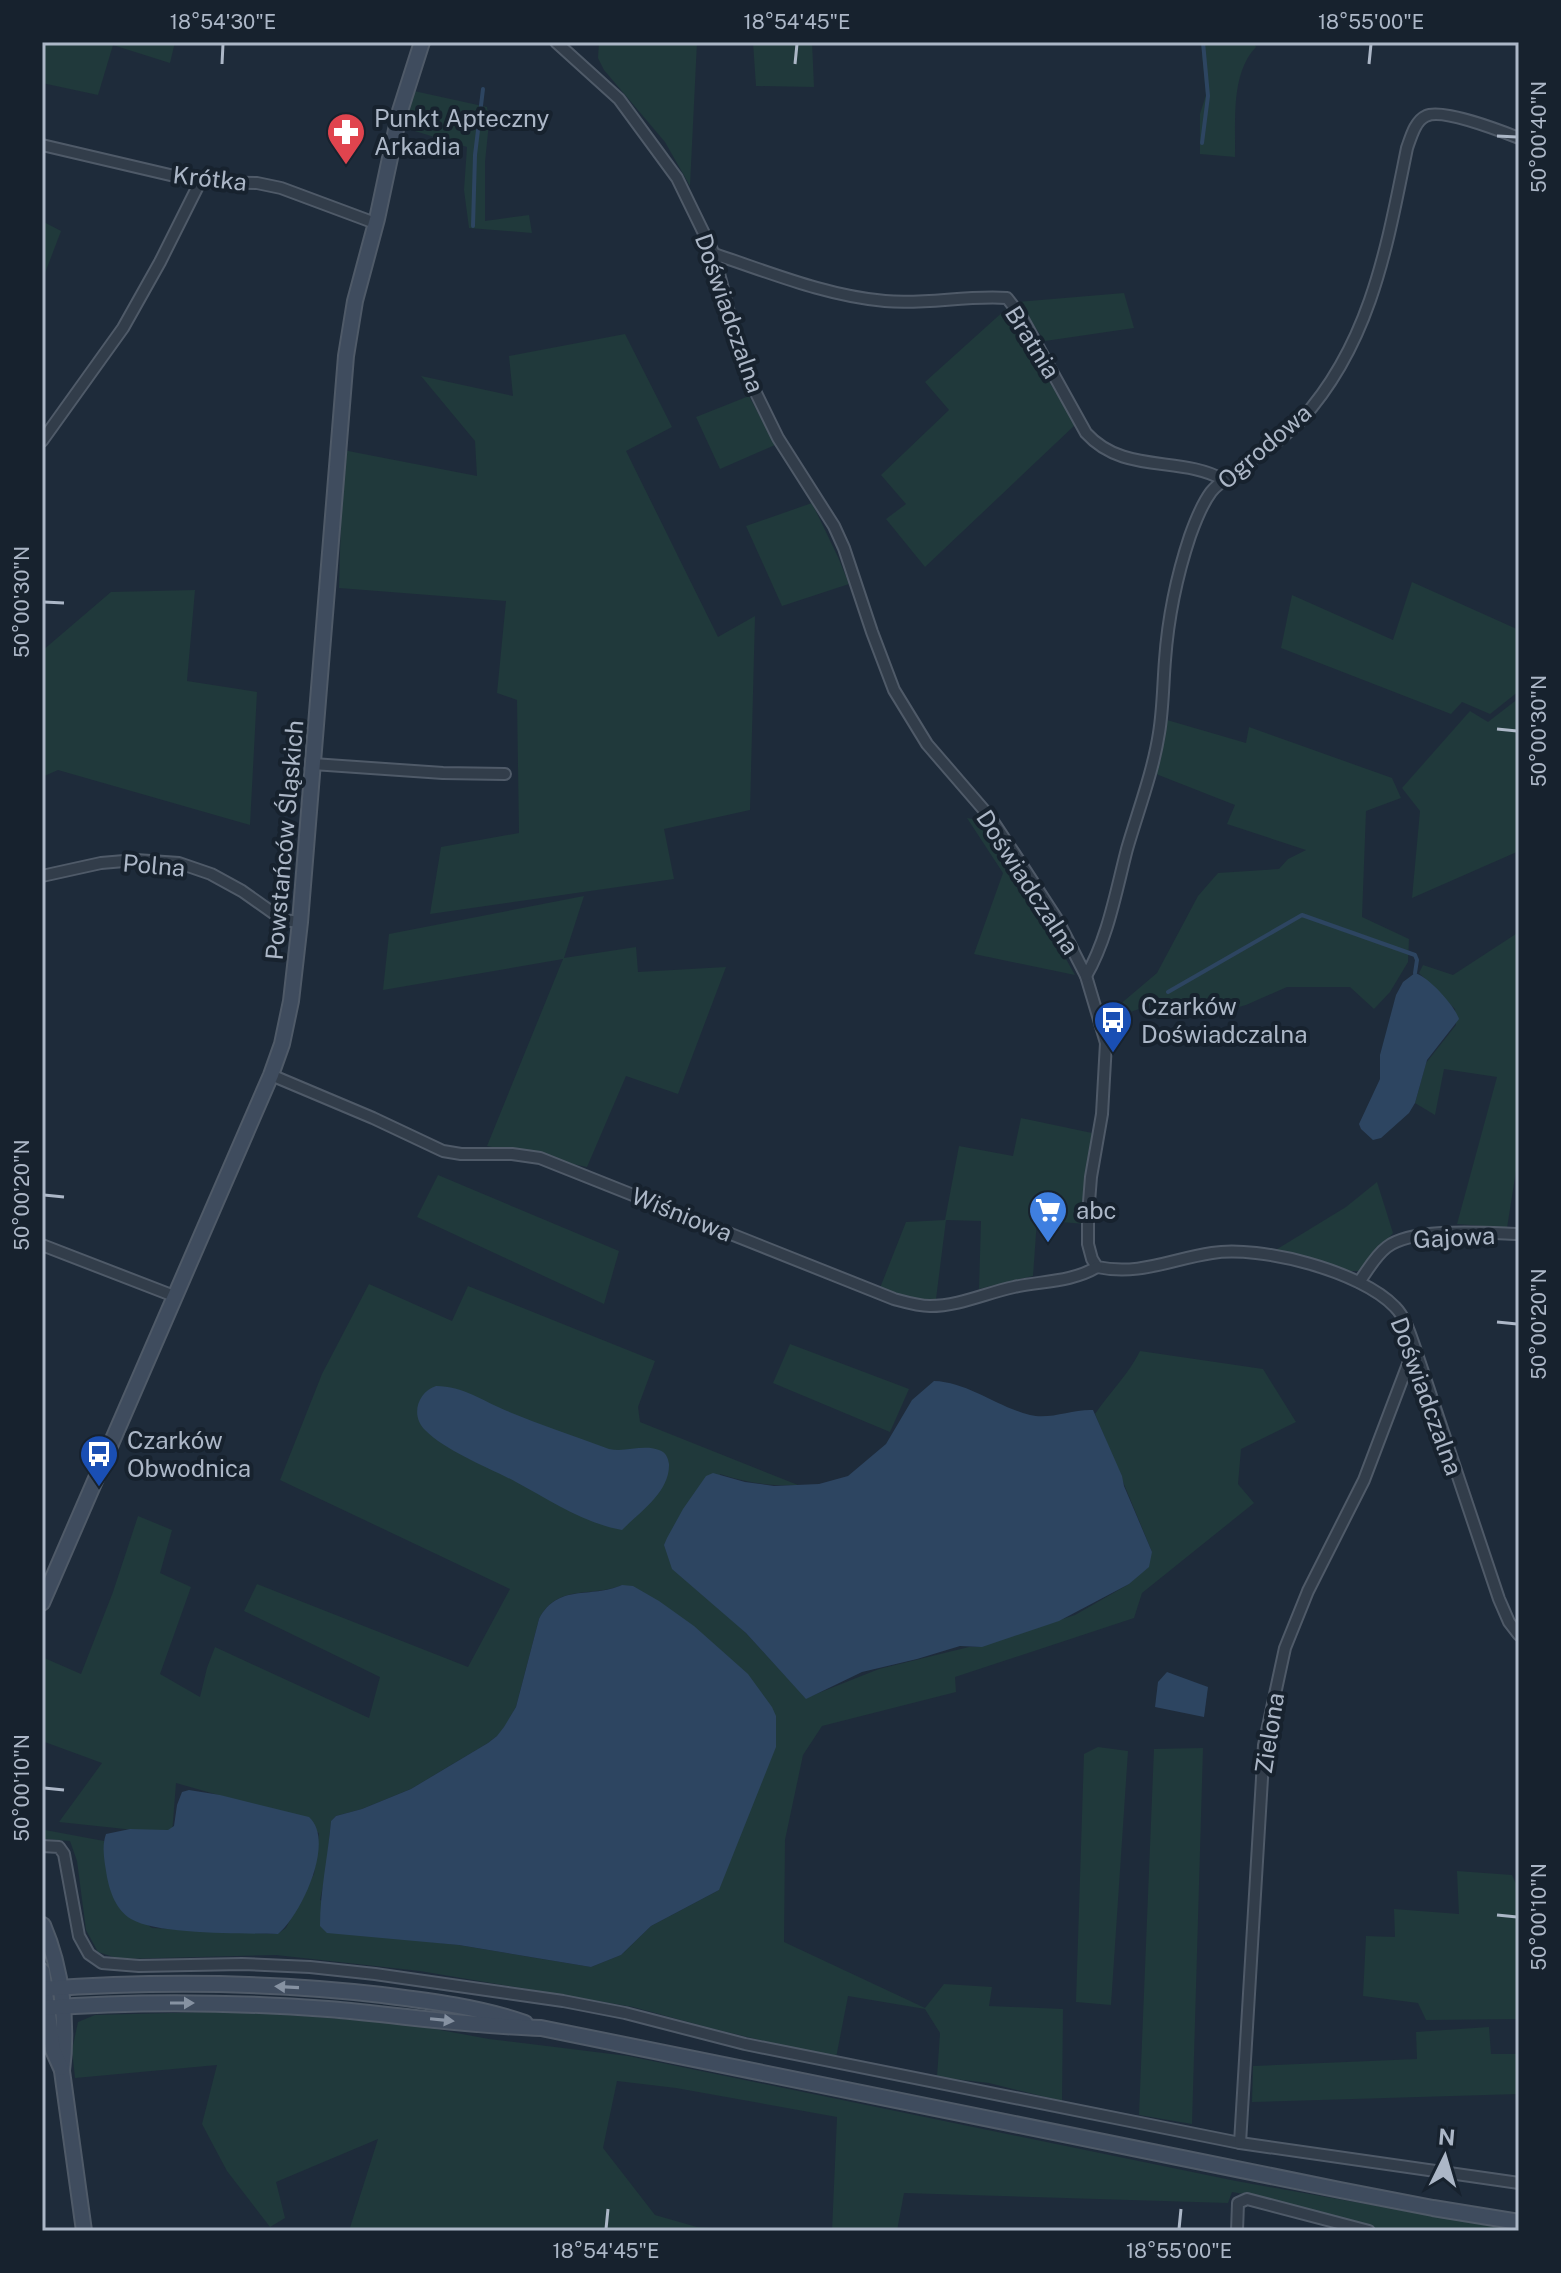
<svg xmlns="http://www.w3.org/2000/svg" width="1561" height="2273" font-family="'Public Sans',sans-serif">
  <rect width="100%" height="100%" fill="#1e2b3a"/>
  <!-- green -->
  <g fill="#20393b" fill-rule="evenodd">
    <polygon points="42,42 175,42 170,63 113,45 98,95 42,83"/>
    <polygon points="599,42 697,42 690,186 665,142 604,70 598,58"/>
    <polygon points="753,42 812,42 814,87 756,86"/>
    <path d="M 1201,42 L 1254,42 L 1256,47 C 1230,74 1236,122 1235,157 L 1200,154 L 1200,114 L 1206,95 Z"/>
    <polygon points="414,91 487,107 489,123 485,162 485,221 529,215 532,233 469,228 464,190 467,147 405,128"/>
    <polygon points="42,221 61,231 42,281"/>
    <polygon points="1124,293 1134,328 1045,341 1017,302"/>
    <polygon points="1006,309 1075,425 925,567 886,519 906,504 881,475 949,410 925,382"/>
    <polygon points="625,334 672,427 626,451 718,637 755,616 750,810 664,829 674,879 430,914 441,847 519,833 517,700 497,693 506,601 339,588 343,450 477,476 475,441 421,376 513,396 509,356"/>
    <polygon points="749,396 775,445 720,469 696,417"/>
    <polygon points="812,503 838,557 849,584 782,606 746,526"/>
    <polygon points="1412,582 1519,630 1519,691 1490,714 1462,702 1451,714 1281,648 1292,595 1393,640"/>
    <polygon points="195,590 187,681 257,692 250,825 58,770 42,777 42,651 111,592"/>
    <polygon points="1519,698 1519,851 1412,898 1420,811 1402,788 1470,711 1488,722"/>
    <polygon points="1167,720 1246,743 1249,727 1392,778 1401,798 1366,811 1362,917 1409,939 1408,962 1390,992 1374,1009 1350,987 1287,987 1246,1005 1211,1015 1180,1006 1153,1004 1111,1019 1105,1017 1157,973 1198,896 1218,873 1279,869 1288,859 1306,850 1227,824 1235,805 1156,774"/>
    <polygon points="967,818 982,821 1021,879 1075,975 974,954 1003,873"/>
    <polygon points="584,896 564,958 636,947 638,972 726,967 678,1094 626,1076 587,1167 487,1146 563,959 383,990 389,934"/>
    <polygon points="1519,932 1519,1152 1507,1228 1457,1224 1497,1077 1444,1069 1435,1115 1415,1103 1426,1063 1456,1025 1455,1009 1419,973 1423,965 1453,975"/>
    <polygon points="1021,1118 1092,1133 1085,1224 1037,1220 1033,1276 979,1289 981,1221 946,1220 936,1299 918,1301 880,1288 906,1222 945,1220 959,1146 1013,1156"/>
    <polygon points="438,1175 619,1251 604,1304 417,1217"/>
    <polygon points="1377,1182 1393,1233 1360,1271 1345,1271 1274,1251 1346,1207"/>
    <path d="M 369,1284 L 452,1321 L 468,1286 L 655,1361 L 638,1407 L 640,1422 L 798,1485 C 770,1486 747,1483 720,1474 L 733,1619 L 806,1698 L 879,1669 L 969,1647 L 977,1647 L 1075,1615 L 1129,1584 L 1152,1552 L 1095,1414 C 1110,1392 1128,1375 1140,1351 L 1263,1369 L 1296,1422 L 1241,1449 L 1238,1484 L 1254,1503 L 1142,1593 L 1134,1618 L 955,1677 L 956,1692 L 822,1726 L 803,1755 L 785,1840 L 784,1942 L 925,2008 L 944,1984 L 992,1987 L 989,2006 L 1063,2009 L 1062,2101 L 989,2083 L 937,2077 L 940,2033 L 925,2009 L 848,1996 L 836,2058 L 714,2029 L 633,2007 L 420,1971 L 276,1955 L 120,1959 L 98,1952 L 86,1930 L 77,1861 L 70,1841 L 44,1839 L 45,1830 L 104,1841 L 109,1883 L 116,1903 L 152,1928 L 277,1934 L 286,1928 L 314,1874 L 319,1833 L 243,1802 L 176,1783 L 172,1834 L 59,1822 L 102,1763 L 42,1741 L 42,1657 L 81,1674 L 113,1592 L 138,1516 L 172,1530 L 160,1573 L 191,1587 L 160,1674 L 200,1697 L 207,1668 L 215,1647 L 369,1718 L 380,1677 L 244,1611 L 257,1584 L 468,1667 L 510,1589 L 280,1480 L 322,1374 ZM 622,1585 L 719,1890 L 651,1926 L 621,1955 L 591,1967 L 459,1945 L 414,1940 L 320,1900 L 326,1872 L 331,1821 L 336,1816 L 362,1809 L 411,1789 L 488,1743 L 497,1736 L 513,1734 L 509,1719 L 516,1707 L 539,1619 C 558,1583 591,1598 622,1585 Z"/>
    <polygon points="790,1344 909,1389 890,1432 773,1383"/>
    <polygon points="1098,1747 1128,1751 1111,2005 1076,2002 1084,1754"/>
    <polygon points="1203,1748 1192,2124 1139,2115 1154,1749"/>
    <polygon points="1457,1871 1512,1875 1519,1890 1519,2019 1426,2020 1418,2003 1363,1996 1366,1936 1395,1937 1394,1909 1459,1914"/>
    <polygon points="244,2011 413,2025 489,2039 628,2056 1236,2181 1518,2231 1392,2231 1368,2227 1266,2198 1232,2192 1228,2203 904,2193 897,2231 832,2231 837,2117 676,2088 617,2081 603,2148 655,2215 697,2227 759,2231 349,2231 378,2139 276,2182 285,2218 270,2227 227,2171 202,2124 217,2065 75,2078 72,2050 78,2022 95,2015"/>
    <polygon points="1489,2027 1491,2054 1519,2054 1519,2094 1252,2102 1253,2066 1417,2059 1416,2032"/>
  </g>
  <!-- water -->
  <g fill="#2d4561">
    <path d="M 1415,973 C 1429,977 1455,1006 1459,1019 L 1427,1060 L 1415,1103 L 1409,1113 L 1381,1138 L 1373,1140 L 1361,1129 L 1359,1124 L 1380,1079 L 1380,1055 L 1396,995 L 1403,982 Z"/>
    <path d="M 934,1381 C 968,1382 997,1407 1030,1415 C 1050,1420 1072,1409 1093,1410 L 1122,1476 L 1124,1486 L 1152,1552 L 1149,1567 L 1129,1584 L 1059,1621 L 982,1647 L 960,1646 L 917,1659 L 862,1672 L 806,1699 L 746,1633 L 672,1569 L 664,1545 L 667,1538 L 683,1509 L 706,1476 L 713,1473 L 745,1482 L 774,1486 L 819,1484 L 848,1476 L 886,1444 L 912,1400 Z"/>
    <path d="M 436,1386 C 463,1386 483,1401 507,1411 C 541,1425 575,1436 609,1449 C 625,1453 642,1444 659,1450 C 666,1452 668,1458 669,1464 C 670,1492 640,1512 622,1530 C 583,1523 550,1500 516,1482 C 488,1467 447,1452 425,1430 C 410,1415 418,1392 436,1386 Z"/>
    <path d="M 622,1585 L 633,1586 L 659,1601 L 694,1626 L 748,1674 L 772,1707 L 776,1716 L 776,1747 L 719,1890 L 651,1926 L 621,1955 L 591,1967 L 459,1945 L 327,1933 L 320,1926 C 320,1891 328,1856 331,1821 L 336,1816 L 362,1809 L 411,1789 L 488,1743 L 497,1736 L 504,1727 L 516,1707 L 539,1619 C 558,1583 590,1599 622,1585 Z"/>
    <polygon points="1167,1672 1208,1687 1204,1717 1155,1707 1158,1682"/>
    <path d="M 189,1790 L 220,1795 L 309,1817 C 336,1841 301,1915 278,1934 C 242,1933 158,1935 131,1919 C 116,1910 110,1892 107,1877 C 105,1863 101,1848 106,1834 L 130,1829 L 168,1830 L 174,1826 L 177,1805 L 182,1792 Z"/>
  </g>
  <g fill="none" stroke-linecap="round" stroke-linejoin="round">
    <!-- stream -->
    <g stroke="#2d4561" stroke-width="4">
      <polyline points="1202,143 1208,96 1203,42"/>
      <polyline points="473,226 475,155 483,89"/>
      <polyline points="1168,992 1302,915 1415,955 1417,960 1415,973"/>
    </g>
    <!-- street casing -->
    <g stroke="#4f5a68" stroke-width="14">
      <g id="street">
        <path d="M 556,42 L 619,99 L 677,178 L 714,254 L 733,328 L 755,391 L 778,438 L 834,526 L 844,548 L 872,632 L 894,690 L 927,744 L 990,817 L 1014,853 L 1057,919 L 1086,976 L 1106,1043 L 1102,1114 L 1091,1177 L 1088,1215 L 1088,1244 L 1092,1259 L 1097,1267 C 1140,1276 1171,1259 1212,1253 C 1260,1245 1361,1271 1395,1307 C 1406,1318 1411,1337 1416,1351 L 1499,1599 L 1509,1622 L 1519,1635"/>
        <polyline points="42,145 200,182 257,183 281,188 375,223"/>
        <path d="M 714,254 C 769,272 826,296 885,301 C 925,305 966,295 1007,298 L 1021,316 L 1086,433 C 1124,475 1180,455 1224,480"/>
        <polyline points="42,441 123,328 160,262 200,182"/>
        <polyline points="313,764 443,773 505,774"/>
        <polyline points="42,876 101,863 136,860 179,863 211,874 242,891 283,920 300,922"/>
        <path d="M 1086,976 C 1108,938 1116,891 1127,849 C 1138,811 1153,772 1159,733 C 1163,709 1163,685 1165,660 C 1168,619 1177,575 1190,536 C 1195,522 1202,504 1211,492 C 1218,483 1230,476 1239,469 C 1260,454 1283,439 1301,420 C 1371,343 1387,246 1407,148 C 1411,137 1415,121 1426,116 C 1442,108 1501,131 1519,138"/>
        <path d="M 271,1075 L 373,1118 L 443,1151 L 461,1154 L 512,1154 L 540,1158 L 894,1299 C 905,1302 918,1306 930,1306 C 959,1306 986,1293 1014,1287 C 1042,1281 1072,1282 1097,1267"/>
        <polyline points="42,1245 174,1296"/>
        <path d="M 1359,1282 C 1368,1270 1375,1256 1387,1247 C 1413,1227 1486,1233 1519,1234"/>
        <polyline points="42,1846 59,1847 64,1854 79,1936 89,1954 102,1963 139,1966 242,1964 310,1967 375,1974 563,2001 625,2013 745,2044 1240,2143 1519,2183"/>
        <polyline points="1240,2143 1264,1745 1285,1648 1308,1591 1364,1480 1408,1364 1416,1351"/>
        <polyline points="1237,2231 1238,2203 1247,2199 1369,2231"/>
      </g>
    </g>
    <!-- secondary casing -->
    <g stroke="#4f5a68" stroke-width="18">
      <g id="secondary">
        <polyline points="42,1603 271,1075 282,1044 291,1001 300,922 346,356 355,301 377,219 400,111 422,42"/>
        <path d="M 43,1925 C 62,1969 68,2024 62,2071 L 84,2231"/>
        <polyline points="42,1971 53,2050 61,2068"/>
        <path d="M 42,1989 C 155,1981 270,1982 382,1995 C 430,2001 479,2007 525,2023"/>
        <path d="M 42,2008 C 137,2001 233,2002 328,2009 C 399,2015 470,2026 541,2028 L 1340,2190 L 1433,2208 L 1519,2222"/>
      </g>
    </g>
    <!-- street -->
    <use href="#street" stroke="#323d4a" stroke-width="10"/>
    <!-- secondary -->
    <use href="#secondary" stroke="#3f4c5e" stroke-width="14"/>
  </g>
  <!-- one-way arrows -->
  <defs><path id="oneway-solid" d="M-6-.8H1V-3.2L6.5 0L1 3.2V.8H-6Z" transform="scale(2)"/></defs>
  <g fill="#8692a2">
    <use href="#oneway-solid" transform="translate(287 1987) rotate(-177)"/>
    <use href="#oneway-solid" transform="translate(182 2003)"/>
    <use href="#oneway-solid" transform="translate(442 2020) rotate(6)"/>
  </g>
  <!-- ticks -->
  <path fill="none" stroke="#acb7c7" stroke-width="3" d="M 222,64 L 223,44M 795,64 L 797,44M 1369,64 L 1371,44M 1497,136 L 1517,137M 44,602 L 64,603M 1497,729 L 1517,731M 44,1195 L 64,1197M 1497,1322 L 1517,1324M 44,1788 L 64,1790M 1497,1915 L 1517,1917M 606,2229 L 608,2209M 1179,2229 L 1181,2209"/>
  <!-- icons -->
  <defs>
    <g id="pharmacy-pin" transform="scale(2)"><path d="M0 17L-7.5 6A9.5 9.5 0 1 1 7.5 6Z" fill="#e0444e" stroke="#17222e"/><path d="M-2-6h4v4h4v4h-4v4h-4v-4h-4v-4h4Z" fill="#fff"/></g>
    <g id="bus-pin" transform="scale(2)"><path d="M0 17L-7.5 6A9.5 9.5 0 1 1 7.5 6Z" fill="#1a4fb4" stroke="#17222e"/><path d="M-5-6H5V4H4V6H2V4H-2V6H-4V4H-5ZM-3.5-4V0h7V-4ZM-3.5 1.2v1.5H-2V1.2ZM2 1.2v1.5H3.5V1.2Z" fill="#fff"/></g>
    <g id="supermarket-pin" transform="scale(2)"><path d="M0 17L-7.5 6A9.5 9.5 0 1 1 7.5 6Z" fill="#3f7fe0" stroke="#17222e"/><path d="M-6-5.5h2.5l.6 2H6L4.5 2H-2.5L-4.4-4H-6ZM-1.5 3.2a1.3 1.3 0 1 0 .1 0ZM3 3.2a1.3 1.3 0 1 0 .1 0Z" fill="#fff"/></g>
  </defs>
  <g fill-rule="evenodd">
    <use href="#pharmacy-pin" x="346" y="132"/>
    <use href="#bus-pin" x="1113" y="1020"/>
    <use href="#supermarket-pin" x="1048" y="1210"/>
    <use href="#bus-pin" x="99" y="1454"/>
  </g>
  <g text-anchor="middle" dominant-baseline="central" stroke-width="8" stroke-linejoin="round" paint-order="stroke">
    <!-- poi labels -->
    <g font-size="24" fill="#acb7c7" stroke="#17222e" text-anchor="start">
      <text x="374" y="118">Punkt Apteczny<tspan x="374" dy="28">Arkadia</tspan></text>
      <text x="1141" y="1006">Czarków<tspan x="1141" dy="28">Doświadczalna</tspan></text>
      <text x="1076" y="1210">abc</text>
      <text x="127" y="1440">Czarków<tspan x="127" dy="28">Obwodnica</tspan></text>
    </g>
    <!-- street labels -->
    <g font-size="24" fill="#acb7c7" stroke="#17222e">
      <text transform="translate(210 178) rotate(6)">Krótka</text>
      <text transform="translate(730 313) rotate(71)">Doświadczalna</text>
      <text transform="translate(1033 342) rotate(58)">Bratnia</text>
      <text transform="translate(1264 446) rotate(-41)">Ogrodowa</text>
      <text transform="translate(284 840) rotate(-85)">Powstańców Śląskich</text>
      <text transform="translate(154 865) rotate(5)">Polna</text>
      <text transform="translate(1028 882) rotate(57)">Doświadczalna</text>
      <text transform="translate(682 1214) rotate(22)">Wiśniowa</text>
      <text transform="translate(1454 1237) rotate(-3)">Gajowa</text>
      <text transform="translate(1427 1396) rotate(70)">Doświadczalna</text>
      <text transform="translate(1269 1733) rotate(-81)">Zielona</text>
    </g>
  </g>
  <!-- border -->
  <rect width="1561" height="2273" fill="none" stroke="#17222e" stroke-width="88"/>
  <!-- north arrow -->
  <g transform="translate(1445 2157) rotate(5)" stroke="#17222e" stroke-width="6" paint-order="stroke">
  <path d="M0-6L14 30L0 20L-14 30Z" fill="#acb7c7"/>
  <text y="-12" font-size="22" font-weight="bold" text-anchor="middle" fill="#acb7c7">N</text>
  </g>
  <rect x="44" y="44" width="1473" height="2185" fill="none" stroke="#acb7c7" stroke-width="3"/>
  <g font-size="20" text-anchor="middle" fill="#acb7c7">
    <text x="223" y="29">18°54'30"E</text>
    <text x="797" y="29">18°54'45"E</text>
    <text x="1371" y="29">18°55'00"E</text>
    <text transform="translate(1539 137) rotate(-90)" y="7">50°00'40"N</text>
    <text transform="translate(22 602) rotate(-90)" y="7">50°00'30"N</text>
    <text transform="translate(1539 731) rotate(-90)" y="7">50°00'30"N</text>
    <text transform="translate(22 1195) rotate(-90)" y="7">50°00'20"N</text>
    <text transform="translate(1539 1324) rotate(-90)" y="7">50°00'20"N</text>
    <text transform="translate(22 1788) rotate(-90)" y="7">50°00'10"N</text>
    <text transform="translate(1539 1917) rotate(-90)" y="7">50°00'10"N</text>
    <text x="606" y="2258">18°54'45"E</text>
    <text x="1179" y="2258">18°55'00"E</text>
  </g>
</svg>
